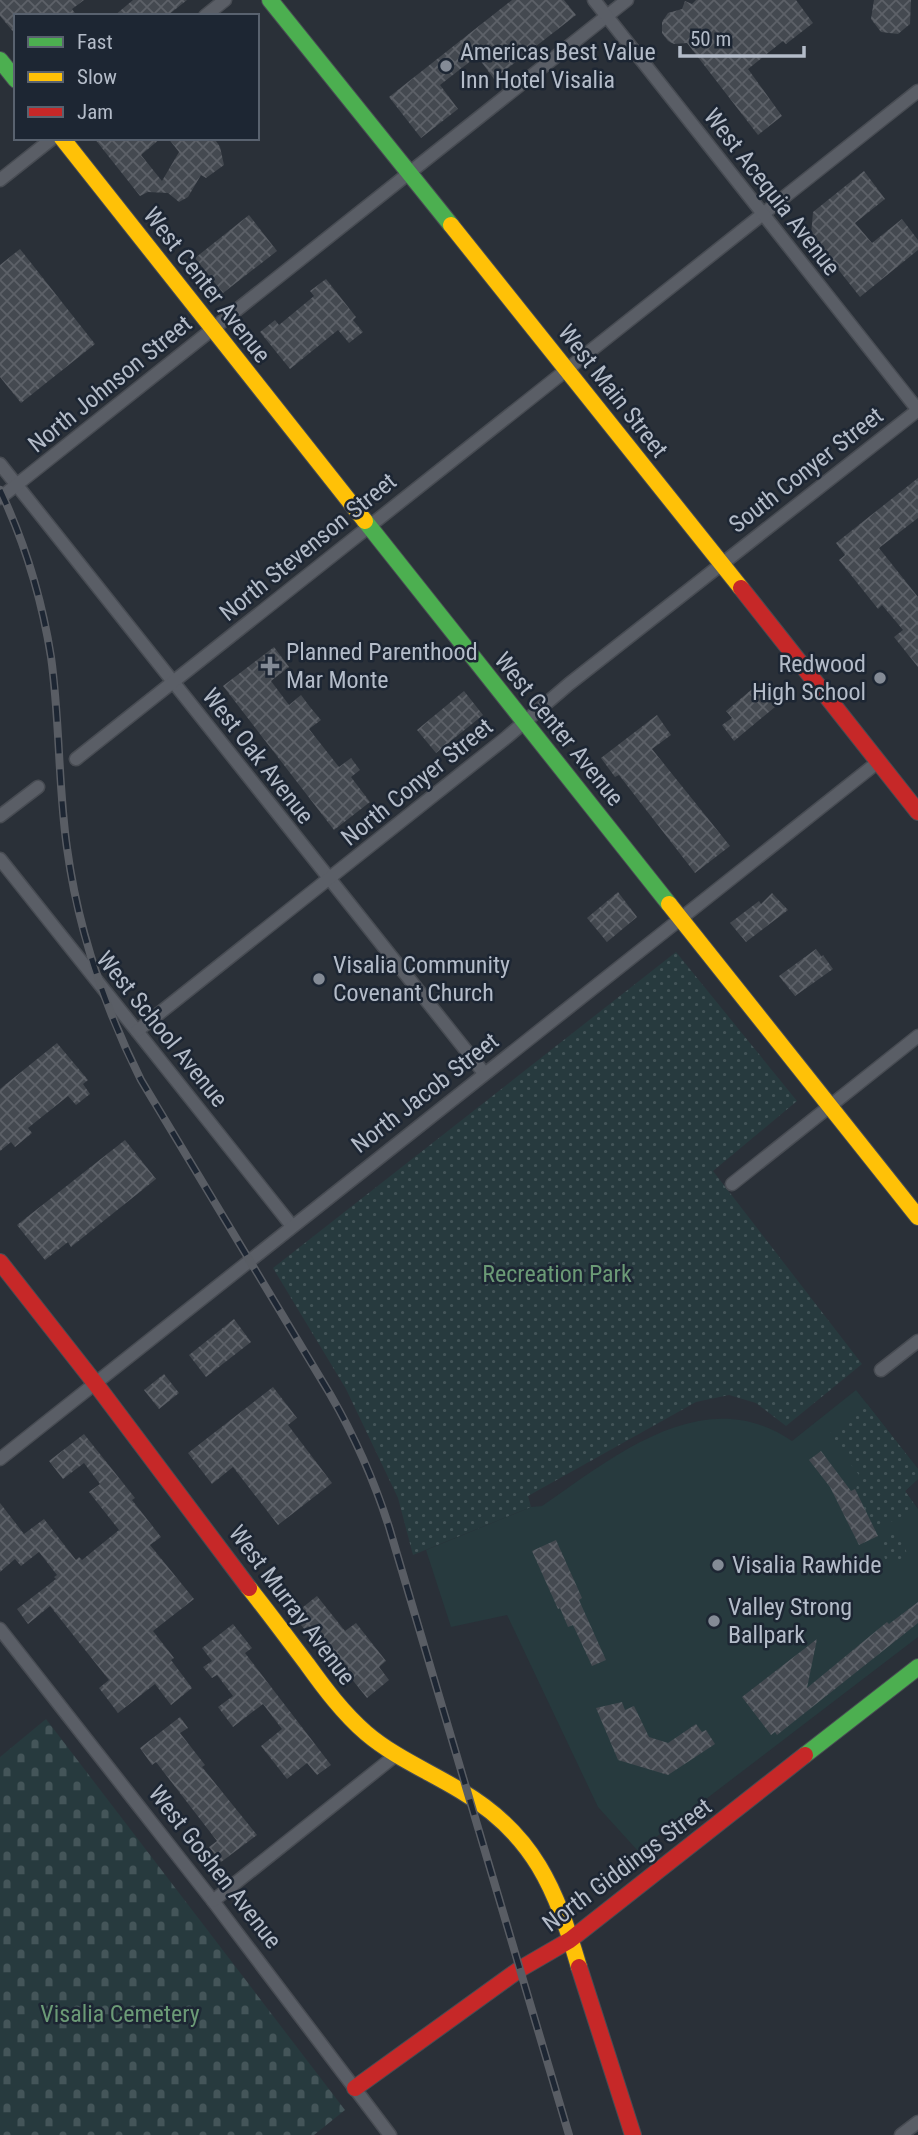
<svg xmlns="http://www.w3.org/2000/svg" width="918" height="2135" font-family="'Roboto Condensed',sans-serif">
  <defs>
    <pattern id="cemetery-stones" width="16" height="16" patternUnits="userSpaceOnUse" patternTransform="scale(1.75)"><rect width="16" height="16" fill="#273a3e"/><path d="M2 7V4a2 2 0 0 1 4 0v3zM10 15v-3a2 2 0 0 1 4 0v3z" fill="#445559"/></pattern>
    <pattern id="park-dots" width="8" height="8" patternUnits="userSpaceOnUse" patternTransform="scale(1.75)"><rect width="8" height="8" fill="#273a3e"/><path d="M2 2h.1M6 6h.1" fill="none" stroke="#445559" stroke-width="1.8" stroke-linecap="round"/></pattern>
    <pattern id="building-cross-hatch" width="8" height="8" patternUnits="userSpaceOnUse" patternTransform="scale(1.75)"><rect width="8" height="8" fill="#444950"/><path d="M0 0l8 8M0 8l8-8" fill="none" stroke="#5d6168"/></pattern>
  </defs>
  <rect width="100%" height="100%" fill="#2a3038"/>
  <!-- grass -->
  <path fill="#273a3e" d="M 856,1390 L 918,1469 L 918,1479 L 905,1491 L 918,1509 L 918,1637 L 638,1851 L 598,1807 L 507,1615 L 451,1627 L 426,1550 L 531,1507 L 542,1506 C 615,1456 704,1381 792,1441 Z"/>
  <!-- cemetery -->
  <polygon fill="url(#cemetery-stones)" points="46,1719 345,2110 314,2135 0,2135 0,1757"/>
  <!-- park -->
  <g fill="url(#park-dots)">
    <polygon points="676,952 797,1101 713,1171 862,1364 786,1426 756,1403 729,1395 696,1402 528,1496 531,1507 413,1555 398,1498 346,1389 273,1268"/>
    <polygon points="867,1404 918,1469 918,1479 905,1491 917,1508 909,1514 874,1529 856,1490 859,1475 828,1435"/>
    <polygon points="898,1531 908,1556 887,1564 878,1540"/>
  </g>
  <!-- building -->
  <g fill="url(#building-cross-hatch)">
    <polygon points="0,0 84,0 72,9 77,16 16,16 16,35 0,16"/>
    <polygon points="133,0 187,0 167,16 114,16"/>
    <polygon points="512,0 564,0 576,15 494,79 477,56 440,85 458,109 421,138 389,97"/>
    <polygon points="696,0 796,0 813,23 786,44 783,41 748,69 782,116 758,135 687,43 674,44 668,41 662,33 662,22 668,13 682,9 685,1 692,4"/>
    <polygon points="874,0 911,0 910,24 898,34 881,32 871,19"/>
    <polygon points="94,138 161,138 141,155 162,181 179,152 168,138 214,138 220,147 224,165 206,178 201,175 188,197 179,202 168,193 148,192 140,196"/>
    <polygon points="864,171 885,199 855,223 872,243 902,219 918,240 918,250 860,297 811,235 813,212"/>
    <polygon points="249,215 277,251 223,293 195,258"/>
    <polygon points="20,249 95,344 21,403 0,377 0,265"/>
    <polygon points="326,279 356,317 353,320 363,332 349,343 338,330 290,369 260,332 275,320 279,325 314,296 310,291"/>
    <polygon points="918,478 918,518 879,548 918,597 918,667 894,637 903,630 882,605 878,609 839,560 845,555 836,543"/>
    <polygon points="274,647 289,667 271,681 289,705 301,695 310,707 321,720 309,729 339,767 351,758 360,770 351,777 370,802 334,830 223,686"/>
    <polygon points="757,685 775,707 734,741 722,725 732,718 726,711"/>
    <polygon points="464,691 483,715 436,753 417,730"/>
    <polygon points="657,715 671,735 652,749 730,846 695,873 619,775 615,777 601,758"/>
    <polygon points="618,892 637,917 607,942 587,918"/>
    <polygon points="772,893 788,910 746,942 730,923 759,901 761,904"/>
    <polygon points="816,949 822,957 823,955 833,969 795,996 779,976"/>
    <polygon points="57,1043 88,1080 83,1084 90,1094 76,1105 68,1096 28,1128 32,1133 15,1147 11,1142 0,1151 0,1089"/>
    <polygon points="125,1140 156,1179 71,1247 68,1242 45,1260 17,1225"/>
    <polygon points="234,1319 251,1342 206,1377 189,1355"/>
    <polygon points="164,1374 179,1393 159,1409 144,1390"/>
    <polygon points="273,1387 297,1418 288,1425 332,1483 278,1525 233,1467 212,1484 188,1453"/>
    <polygon points="84,1434 135,1498 132,1500 161,1537 150,1545 194,1599 153,1631 174,1658 171,1660 192,1688 171,1705 155,1684 118,1713 99,1688 109,1680 50,1606 28,1624 17,1609 56,1579 54,1577 57,1575 39,1552 21,1566 15,1559 0,1572 0,1503 24,1534 44,1519 76,1560 79,1557 82,1560 119,1530 89,1492 100,1484 84,1463 63,1479 49,1461"/>
    <polygon points="821,1451 851,1491 855,1489 878,1536 859,1545 830,1487 809,1460"/>
    <polygon points="556,1540 582,1598 579,1600 606,1660 592,1666 573,1625 568,1627 560,1608 558,1609 532,1551"/>
    <polygon points="317,1596 345,1631 356,1623 386,1661 379,1667 389,1680 367,1698 326,1647 321,1650 293,1615"/>
    <polygon points="918,1602 918,1623 777,1735 775,1732 771,1735 742,1697 817,1639 807,1688 887,1622 889,1624"/>
    <polygon points="233,1624 252,1648 245,1653 331,1765 317,1775 307,1763 287,1779 261,1746 282,1729 263,1704 233,1727 218,1707 233,1696 217,1675 212,1678 203,1667 212,1661 202,1648"/>
    <polygon points="622,1702 625,1710 634,1706 649,1737 668,1743 696,1724 702,1732 706,1730 715,1744 668,1775 618,1760 596,1708"/>
    <polygon points="180,1717 188,1728 180,1733 205,1765 202,1767 257,1835 221,1862 209,1847 217,1841 156,1762 152,1765 140,1748"/>
  </g>
  <g fill="none" stroke-linecap="round" stroke-linejoin="round">
    <!-- street casing -->
    <g stroke="#484c53" stroke-width="15">
      <g id="street">
        <polyline points="205,16 225,0"/>
        <polyline points="0,180 53,138"/>
        <polyline points="0,464 484,1073"/>
        <polyline points="0,498 627,0"/>
        <polyline points="76,759 918,91"/>
        <polyline points="0,816 38,787"/>
        <polyline points="0,859 292,1226"/>
        <polyline points="137,1031 507,737 569,684 918,410 594,0"/>
        <polyline points="732,1184 918,1036"/>
        <polyline points="881,1370 918,1341"/>
        <polyline points="0,1459 878,762"/>
        <polyline points="0,1629 213,1901 390,2135"/>
        <polyline points="213,1901 396,1755"/>
        <polyline points="901,2135 918,2122"/>
      </g>
    </g>
    <!-- fast casing -->
    <g stroke="#484c53" stroke-width="18">
      <g id="fast">
        <polyline points="270,0 451,225"/>
        <polyline points="0,60 16,80"/>
        <polyline points="365,521 669,904"/>
        <polyline points="805,1755 918,1667"/>
      </g>
    </g>
    <!-- slow casing -->
    <g stroke="#484c53" stroke-width="18">
      <g id="slow">
        <polyline points="62,138 365,521"/>
        <polyline points="451,225 741,588"/>
        <polyline points="669,904 918,1217"/>
        <path d="M 249,1588 C 269,1613 288,1639 307,1664 C 325,1689 343,1713 366,1733 C 394,1757 430,1772 461,1791 C 534,1834 556,1889 579,1967"/>
      </g>
    </g>
    <!-- jam casing -->
    <g stroke="#484c53" stroke-width="18">
      <g id="jam">
        <polyline points="741,588 918,812"/>
        <polyline points="0,1262 95,1383 249,1588"/>
        <polyline points="579,1967 633,2135"/>
        <polyline points="355,2088 520,1969 570,1940 805,1755"/>
      </g>
    </g>
    <!-- street -->
    <use href="#street" stroke="#5a5e66" stroke-width="12"/>
    <!-- fast -->
    <use href="#fast" stroke="#4caf50" stroke-width="16"/>
    <!-- slow -->
    <use href="#slow" stroke="#ffc107" stroke-width="16"/>
    <!-- jam -->
    <use href="#jam" stroke="#c62828" stroke-width="16"/>
    <!-- rail casing -->
    <g stroke="#595d64" stroke-width="8">
      <path id="rail" d="M 0,490 C 25,543 42,600 51,657 C 60,721 58,785 67,848 C 78,930 104,1006 141,1080 L 330,1394 C 355,1437 374,1480 389,1527 L 569,2135"/>
    </g>
    <!-- rail -->
    <use href="#rail" stroke="#1d2633" stroke-width="5" stroke-dasharray="16" stroke-linecap="butt"/>
  </g>
  <!-- markers -->
  <g fill="#848b96" stroke="#1d2633" stroke-width="2.5">
    <circle cx="446" cy="66" r="7"/>
    <path d="M266.5 655.5h7v7h7v7h-7v7h-7v-7h-7v-7h7z"/>
    <circle cx="880" cy="678" r="7"/>
    <circle cx="319" cy="979" r="7"/>
    <circle cx="718" cy="1565" r="7"/>
    <circle cx="714" cy="1621" r="7"/>
  </g>
  <g text-anchor="middle" dominant-baseline="central" stroke-width="5" stroke-linejoin="round" paint-order="stroke">
    <!-- poi labels -->
    <g font-size="24" fill="#b4bcc9" stroke="#1d2633" text-anchor="start">
      <text x="460" y="52">Americas Best Value<tspan x="460" dy="28">Inn Hotel Visalia</tspan></text>
      <text x="286" y="652">Planned Parenthood<tspan x="286" dy="28">Mar Monte</tspan></text>
      <text x="866" y="664" text-anchor="end">Redwood<tspan x="866" dy="28">High School</tspan></text>
      <text x="333" y="965">Visalia Community<tspan x="333" dy="28">Covenant Church</tspan></text>
      <text x="732" y="1565">Visalia Rawhide</text>
      <text x="728" y="1607">Valley Strong<tspan x="728" dy="28">Ballpark</tspan></text>
    </g>
    <!-- street labels -->
    <g font-size="24" fill="#b4bcc9" stroke="#1d2633">
      <text transform="translate(772 192) rotate(52)">West Acequia Avenue</text>
      <text transform="translate(207 285) rotate(52)">West Center Avenue</text>
      <text transform="translate(110 384) rotate(-39)">North Johnson Street</text>
      <text transform="translate(613 391) rotate(52)">West Main Street</text>
      <text transform="translate(806 470) rotate(-38)">South Conyer Street</text>
      <text transform="translate(308 547) rotate(-39)">North Stevenson Street</text>
      <text transform="translate(559 729) rotate(51)">West Center Avenue</text>
      <text transform="translate(258 756) rotate(52)">West Oak Avenue</text>
      <text transform="translate(417 782) rotate(-39)">North Conyer Street</text>
      <text transform="translate(162 1029) rotate(51)">West School Avenue</text>
      <text transform="translate(425 1093) rotate(-38)">North Jacob Street</text>
      <text transform="translate(292 1605) rotate(53)">West Murray Avenue</text>
      <text transform="translate(627 1865) rotate(-37)">North Giddings Street</text>
      <text transform="translate(215 1867) rotate(52)">West Goshen Avenue</text>
    </g>
    <!-- park labels -->
    <g font-size="24" fill="#6b9a76" stroke="#1d2633">
      <text x="557" y="1274">Recreation Park</text>
      <text x="120" y="2014">Visalia Cemetery</text>
    </g>
  </g>
  <!-- legend -->
  <rect x="14" y="14" width="245" height="126" fill="#1d2633" stroke="#59626f" stroke-width="2"/>
  <rect x="28" y="37" width="35" height="10" fill="#4caf50" stroke="#59626f" stroke-width="2"/>
  <text x="77" y="49" font-size="21" fill="#b4bcc9">Fast</text>
  <rect x="28" y="72" width="35" height="10" fill="#ffc107" stroke="#59626f" stroke-width="2"/>
  <text x="77" y="84" font-size="21" fill="#b4bcc9">Slow</text>
  <rect x="28" y="107" width="35" height="10" fill="#c62828" stroke="#59626f" stroke-width="2"/>
  <text x="77" y="119" font-size="21" fill="#b4bcc9">Jam</text>
  <!-- scale -->
  <path d="M680 46v10h124v-10" fill="none" stroke="#b4bcc9" stroke-width="3.5"/>
  <text x="690" y="46" font-size="21" fill="#b4bcc9" stroke="#1d2633" stroke-width="5" paint-order="stroke">50 m</text>
</svg>
